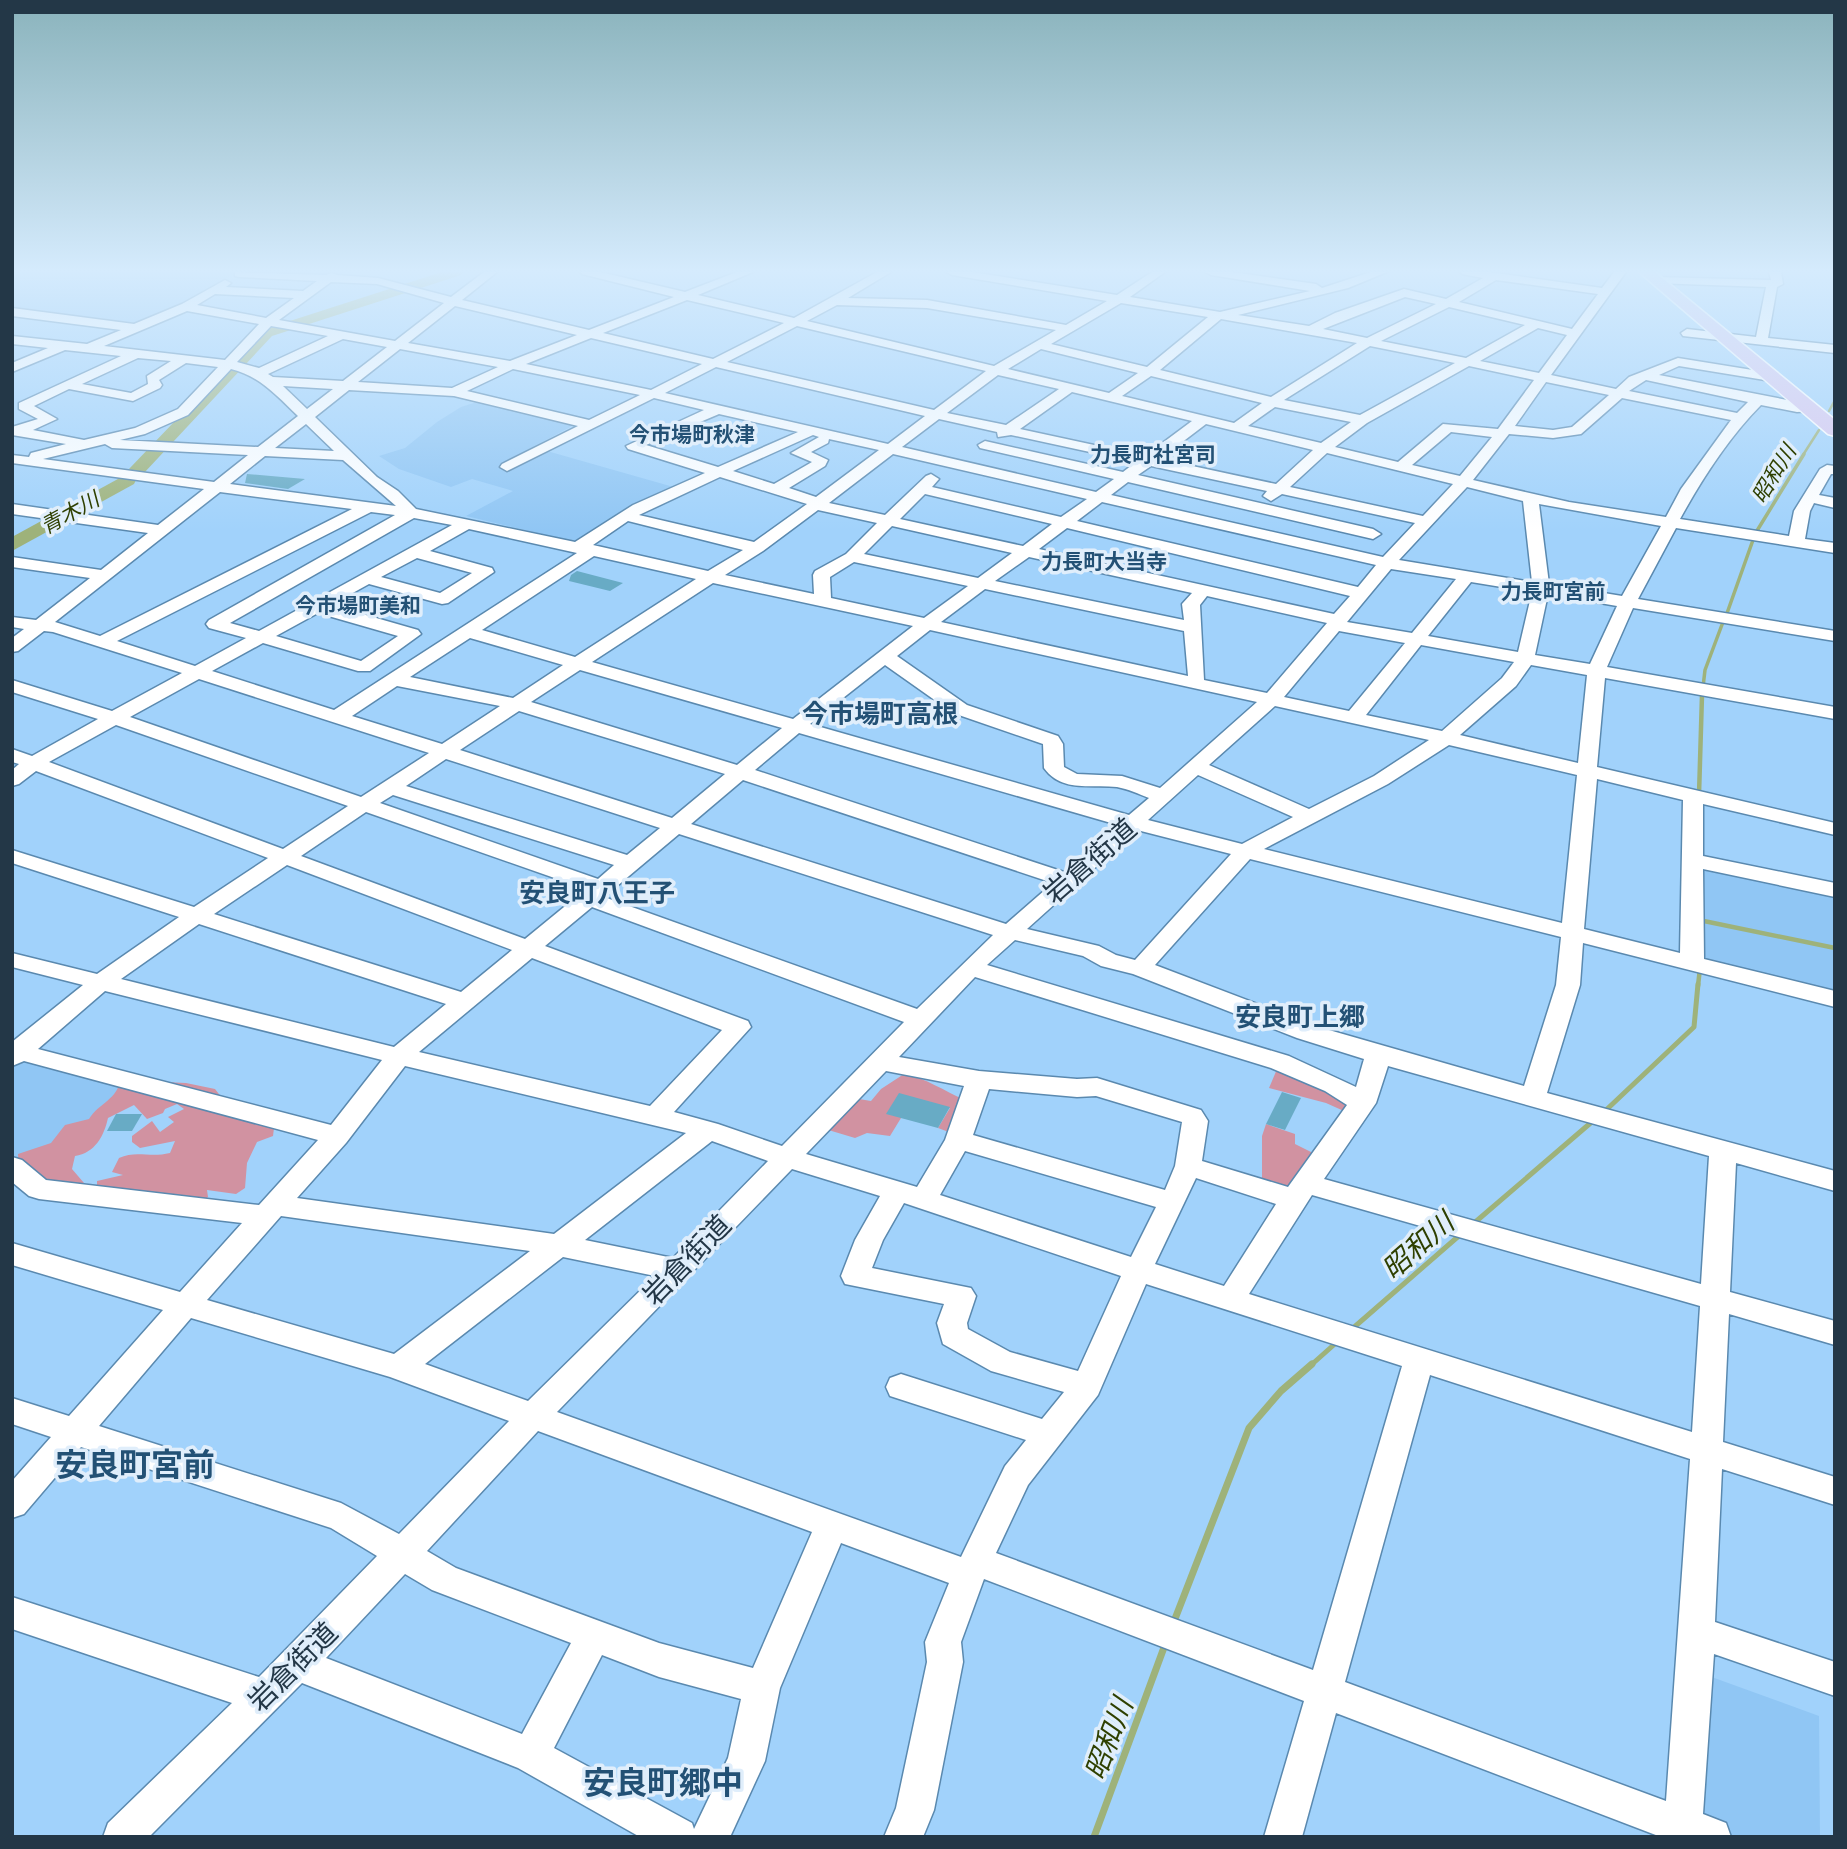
<svg xmlns="http://www.w3.org/2000/svg" width="1847" height="1849" font-family="'Fira Sans Condensed','Noto Sans JP',sans-serif">
  <rect width="100%" height="100%" fill="#a1d2fb"/>
  <!-- built -->
  <g fill="#90c6f4">
    <polygon points="23,272 237,272 183,305 139,325 12,309 12,277"/>
    <polygon points="480,401 576,424 533,447 677,488 579,543 466,516 513,491 472,479 451,487 399,469 379,456 405,448 437,422 461,407"/>
    <polygon points="1702,865 1835,893 1835,995 1702,961"/>
    <polygon points="12,1058 132,1083 30,1180 12,1167"/>
    <polygon points="1695,1671 1819,1716 1820,1837 1712,1837 1683,1825"/>
  </g>
  <!-- green -->
  <g fill="#d192a1">
    <polygon points="1280,1062 1331,1083 1355,1116 1326,1103 1269,1088"/>
    <path d="M 904,1074 C 926,1078 944,1091 965,1100 L 954,1134 L 938,1128 L 950,1108 L 901,1118 L 890,1136 L 867,1133 L 855,1138 L 825,1129 L 853,1098 L 871,1101 L 881,1089 Z"/>
    <path d="M 120,1080 L 186,1083 L 215,1089 L 222,1098 L 220,1113 L 232,1118 L 239,1110 L 275,1120 L 273,1136 L 257,1142 L 247,1163 L 245,1188 L 236,1194 L 207,1190 L 208,1197 L 195,1208 L 97,1191 L 97,1181 L 123,1175 L 112,1172 L 119,1158 C 136,1150 150,1158 170,1153 L 175,1141 L 140,1148 L 132,1142 L 132,1136 L 152,1121 L 160,1132 L 174,1122 L 168,1117 L 184,1109 L 177,1104 L 165,1109 L 163,1113 L 147,1119 L 134,1105 L 108,1118 C 104,1136 95,1153 75,1156 L 72,1169 L 84,1183 L 73,1190 L 19,1171 L 18,1154 L 51,1143 L 65,1125 L 89,1119 C 99,1103 118,1099 120,1080 Z"/>
    <polygon points="1266,1124 1295,1134 1295,1144 1317,1155 1295,1190 1262,1184 1262,1136"/>
  </g>
  <g fill="none" stroke-linecap="round" stroke-linejoin="round">
    <!-- stream-far4 -->
    <g stroke="#9eb27a" stroke-width="2.5">
      <polyline points="1829,411 1835,400"/>
      <polyline points="1803,455 1819,430"/>
    </g>
    <!-- stream-far3 -->
    <g stroke="#9eb27a" stroke-width="3.5">
      <polyline points="1755,534 1804,454"/>
      <polyline points="1726,616 1753,540"/>
      <polyline points="1703,687 1705,670 1723,622"/>
    </g>
    <!-- stream-far2 -->
    <g stroke="#9eb27a" stroke-width="4.5">
      <polyline points="1699,795 1702,695"/>
      <polyline points="1699,920 1835,948"/>
      <polyline points="1698,986 1700,968"/>
    </g>
    <!-- stream-far1 -->
    <g stroke="#9eb27a" stroke-width="5">
      <polyline points="1604,1112 1694,1027 1698,984"/>
      <polyline points="1473,1224 1594,1120"/>
      <polyline points="1352,1329 1461,1234"/>
      <polyline points="1310,1366 1337,1342"/>
    </g>
    <!-- stream -->
    <g stroke="#9eb27a" stroke-width="7">
      <polyline points="1173,1624 1249,1428 1281,1391 1312,1364"/>
      <polyline points="1094,1837 1166,1642"/>
    </g>
    <!-- river -->
    <g fill="#9eb27a" fill-rule="evenodd">
      <polygon points="442,272 463,272 461,275 272,336 144,473 138,474 129,469 262,330"/>
      <polygon points="127,474 136,480 134,484 12,551 12,537"/>
    </g>
  </g>
  <!-- building -->
  <g fill="#68abc5">
    <polygon points="247,474 305,479 288,489 245,483"/>
    <polygon points="577,571 623,583 610,591 569,581 571,575"/>
    <polygon points="1282,1092 1301,1098 1285,1130 1266,1124"/>
    <polygon points="899,1093 950,1107 938,1128 886,1114"/>
    <polygon points="116,1114 142,1114 132,1131 107,1131"/>
  </g>
  <g fill="none" stroke-linecap="round" stroke-linejoin="round">
    <!-- minor casing -->
    <g stroke="#5a89af" stroke-width="3">
      <g id="minor">
        <path d="M 235,272 L 326,275 L 332,273 L 337,275 L 378,278 L 451,297 L 484,272 L 497,272 L 462,300 L 589,330 L 674,297 L 582,274 L 580,272 L 600,272 L 685,292 L 737,272 L 753,272 L 698,295 L 794,318 L 877,272 L 891,272 L 848,298 L 927,300 L 1066,325 L 1107,301 L 952,275 L 946,272 L 972,272 L 1117,295 L 1152,272 L 1165,272 L 1130,297 L 1220,312 L 1310,291 L 1211,275 L 1205,272 L 1232,272 L 1316,284 L 1322,288 L 1371,272 L 1387,272 L 1348,288 L 1238,315 L 1309,326 L 1335,313 L 1404,289 L 1446,299 L 1483,278 L 1462,274 L 1460,272 L 1489,272 L 1602,288 L 1614,272 L 1626,272 L 1551,375 L 1616,389 L 1629,377 L 1678,358 L 1771,373 L 1778,377 L 1771,381 L 1679,366 L 1659,375 L 1813,405 L 1813,411 L 1797,412 L 1761,405 C 1729,437 1702,479 1680,519 L 1789,536 L 1794,511 L 1820,469 L 1827,465 L 1835,466 L 1835,474 L 1831,474 L 1819,495 L 1835,498 L 1835,508 L 1814,503 L 1810,511 L 1805,539 L 1835,543 L 1835,553 L 1676,528 L 1638,599 L 1835,631 L 1835,641 L 1633,608 L 1607,667 L 1835,707 L 1835,719 L 1605,678 L 1597,767 L 1835,823 L 1835,835 L 1703,804 L 1703,856 L 1835,883 L 1835,897 L 1703,869 L 1704,959 L 1835,991 L 1835,1007 L 1583,943 L 1580,985 L 1547,1093 L 1835,1171 L 1835,1191 L 1736,1163 L 1730,1292 L 1835,1321 L 1835,1345 L 1729,1314 L 1723,1442 L 1835,1477 L 1835,1505 L 1722,1469 L 1715,1622 L 1835,1662 L 1835,1696 L 1714,1654 L 1703,1814 L 1726,1823 L 1731,1837 L 1661,1837 L 1336,1713 L 1302,1837 L 1264,1837 L 1304,1701 L 984,1579 L 961,1642 L 963,1662 L 934,1810 L 923,1837 L 884,1837 L 896,1808 L 927,1662 L 925,1642 L 949,1583 L 841,1543 L 780,1688 L 765,1761 L 730,1837 L 640,1837 L 518,1768 L 302,1683 L 149,1837 L 103,1837 L 108,1823 L 232,1703 L 12,1629 L 12,1597 L 259,1677 L 377,1556 L 331,1528 L 81,1447 L 24,1514 L 12,1518 L 12,1481 L 51,1437 L 12,1424 L 12,1398 L 69,1416 L 163,1310 L 12,1265 L 12,1243 L 180,1292 L 242,1223 L 39,1199 L 29,1196 L 12,1182 L 12,1157 L 22,1160 L 46,1180 L 259,1205 L 318,1140 L 24,1061 L 12,1066 L 12,1042 L 83,985 L 12,967 L 12,953 L 97,974 L 179,917 L 12,863 L 12,850 L 194,907 L 268,858 L 36,771 L 19,784 L 12,786 L 12,770 L 19,764 L 12,762 L 12,749 L 32,756 L 98,719 L 12,692 L 12,680 L 112,711 L 182,673 L 53,632 L 44,631 L 18,651 L 12,652 L 12,638 L 24,629 L 12,627 L 12,617 L 36,620 L 90,578 L 12,567 L 12,557 L 101,570 L 148,533 L 12,514 L 12,504 L 158,525 L 204,489 L 12,463 L 12,455 L 29,457 L 31,453 L 66,444 L 12,435 L 12,427 L 38,419 L 19,409 L 19,403 L 121,356 L 65,350 L 12,372 L 12,363 L 48,348 L 12,344 L 12,336 L 87,344 L 121,330 L 12,316 L 12,308 L 134,324 L 182,304 L 225,280 L 231,283 L 226,287 L 303,291 L 317,281 L 239,277 L 235,276 ZM 1496,280 L 1598,294 L 1572,329 L 1459,302 ZM 331,282 L 377,284 L 444,303 L 395,341 L 279,320 ZM 215,294 L 294,298 L 266,318 L 197,305 ZM 1405,297 L 1436,304 L 1367,338 L 1323,329 ZM 687,300 L 784,323 L 713,359 L 603,333 ZM 1121,303 L 1208,317 L 1147,367 L 1051,344 ZM 837,305 L 927,308 L 1056,330 L 994,366 L 807,321 ZM 455,306 L 577,335 L 510,361 L 408,343 ZM 1449,307 L 1525,325 L 1466,358 L 1381,341 ZM 187,311 L 259,324 L 225,360 L 104,346 ZM 1221,319 L 1357,343 L 1271,397 L 1160,370 ZM 271,326 L 328,336 L 259,368 L 237,362 ZM 797,326 L 986,371 L 934,410 L 727,362 ZM 1538,328 L 1567,335 L 1539,373 L 1480,361 ZM 591,338 L 702,364 L 651,390 L 526,364 ZM 343,339 L 387,347 L 343,381 L 273,377 L 268,374 ZM 1370,346 L 1455,363 L 1360,415 L 1284,400 ZM 400,349 L 498,367 L 452,388 L 358,382 ZM 1041,349 L 1138,373 L 1109,393 L 1008,369 ZM 138,358 L 171,361 L 147,376 L 148,384 L 131,393 L 82,384 ZM 186,363 L 218,367 L 178,409 L 135,428 L 84,440 L 33,430 L 57,419 L 34,406 L 69,389 L 133,401 L 160,388 L 162,385 L 159,380 ZM 1469,366 L 1534,380 L 1498,429 L 1443,424 L 1398,462 L 1335,447 L 1367,423 ZM 716,367 L 925,416 L 888,444 L 665,393 ZM 231,369 C 260,376 277,396 298,416 L 258,447 L 120,440 L 145,434 L 188,415 ZM 513,369 L 640,395 L 589,420 L 467,391 ZM 998,375 L 1059,389 L 1006,425 L 947,413 ZM 1151,376 L 1262,403 L 1234,423 L 1122,396 ZM 1646,380 L 1748,402 L 1737,413 L 1629,391 ZM 1546,382 L 1609,395 L 1572,427 L 1553,430 L 1515,426 ZM 283,386 L 333,389 L 307,409 ZM 349,390 L 454,396 L 578,426 L 502,464 L 500,467 L 507,471 L 654,398 L 704,410 L 626,446 L 628,449 L 705,473 L 633,505 L 575,542 L 416,509 L 398,491 L 377,477 L 315,417 ZM 1072,392 L 1192,421 L 1145,456 L 1020,429 ZM 1622,398 L 1731,420 L 1681,489 L 1666,517 L 1569,502 L 1473,480 L 1509,434 L 1553,438 L 1581,434 ZM 1275,407 L 1351,422 L 1321,443 L 1248,426 ZM 719,414 L 798,432 L 718,467 L 646,445 ZM 939,419 L 997,432 L 998,437 L 1011,435 L 1136,462 L 1123,472 L 985,441 L 978,445 L 980,448 L 1114,479 L 1096,492 L 902,447 ZM 306,424 L 334,451 L 275,448 ZM 1206,424 L 1313,450 L 1276,484 L 1160,459 ZM 1451,432 L 1492,437 L 1460,476 L 1412,465 ZM 813,435 L 819,437 L 791,453 L 812,462 L 774,484 L 733,471 ZM 829,439 L 879,450 L 816,497 L 789,488 L 825,466 L 828,460 L 811,452 L 828,443 ZM 105,444 L 112,448 L 248,455 L 214,482 L 43,459 ZM 1327,453 L 1453,484 L 1423,516 L 1290,487 ZM 893,454 L 1087,499 L 1061,517 L 932,487 L 939,479 L 931,474 L 926,476 L 885,515 L 829,503 ZM 265,456 L 343,460 L 396,506 L 230,484 ZM 1151,466 L 1267,491 L 1263,496 L 1271,501 L 1282,494 L 1415,523 L 1383,557 L 1111,495 L 1128,482 L 1373,539 L 1381,534 L 1373,529 L 1138,475 ZM 720,477 L 807,504 L 754,542 L 639,515 ZM 1467,487 L 1523,501 L 1532,582 L 1399,560 ZM 220,492 L 352,509 L 100,636 L 55,622 ZM 925,494 L 1052,524 L 1023,546 L 900,519 ZM 1102,502 L 1376,565 L 1358,587 L 1077,521 ZM 1539,504 L 1661,526 L 1622,596 L 1549,584 ZM 818,510 L 877,523 L 846,554 L 815,571 L 813,575 L 814,594 L 725,575 L 763,551 ZM 371,512 L 395,515 L 209,620 L 206,624 L 209,628 L 246,638 L 195,666 L 117,641 ZM 414,518 L 452,525 L 259,631 L 230,623 ZM 628,521 L 743,550 L 708,571 L 593,545 ZM 892,526 L 1012,553 L 978,578 L 864,554 ZM 1067,528 L 1350,596 L 1334,614 L 1039,549 ZM 469,529 L 577,553 L 334,710 L 212,671 L 263,643 L 358,671 L 370,671 L 421,634 L 418,630 L 331,605 L 369,584 L 442,604 L 448,603 L 494,572 L 492,568 L 430,551 ZM 594,556 L 696,579 L 575,657 L 482,630 ZM 1029,557 L 1192,593 L 1182,604 L 1184,620 L 995,581 ZM 417,558 L 472,573 L 440,593 L 381,577 ZM 854,562 L 968,586 L 924,618 L 831,598 L 830,577 ZM 1391,569 L 1456,579 L 1412,633 L 1347,622 ZM 1471,582 L 1532,592 L 1518,652 L 1428,636 ZM 713,583 L 913,626 L 793,719 L 592,662 ZM 985,589 L 1184,631 L 1188,676 L 941,622 ZM 1548,594 L 1617,606 L 1590,664 L 1535,655 ZM 1207,596 L 1327,623 L 1267,693 L 1204,680 L 1200,605 ZM 318,613 L 398,636 L 361,661 L 276,636 ZM 930,630 L 1257,702 L 1160,788 L 1122,776 L 1077,774 L 1064,767 L 1063,744 L 1058,736 L 967,705 L 897,656 ZM 1339,631 L 1405,643 L 1349,711 L 1284,697 ZM 470,638 L 563,665 L 513,698 L 410,677 ZM 1421,645 L 1514,662 L 1502,678 L 1442,731 L 1366,715 ZM 885,665 L 953,713 L 1043,744 L 1044,768 C 1062,793 1091,784 1117,787 C 1128,789 1139,794 1149,798 L 1129,815 L 810,724 ZM 1531,665 L 1587,675 L 1578,763 L 1460,735 L 1516,686 ZM 580,670 L 782,728 L 737,765 L 531,702 ZM 199,679 L 429,753 L 361,797 L 130,717 ZM 397,686 L 500,706 L 442,744 L 352,716 ZM 1275,706 L 1429,740 L 1374,776 L 1309,809 L 1209,765 ZM 519,711 L 725,774 L 672,818 L 460,750 ZM 116,725 L 348,806 L 283,849 L 49,762 ZM 799,733 L 1118,825 L 1064,872 L 755,770 ZM 1449,745 L 1577,775 L 1562,923 L 1264,849 L 1388,784 ZM 446,759 L 660,828 L 627,855 L 406,786 ZM 1198,775 L 1293,817 L 1242,844 L 1148,820 ZM 1597,779 L 1683,800 L 1680,953 L 1584,929 ZM 743,780 L 1053,883 L 1006,924 L 691,824 ZM 393,795 L 614,865 L 598,879 L 380,803 ZM 366,812 L 586,889 L 525,939 L 301,856 ZM 1137,830 L 1231,854 L 1135,960 L 1116,955 L 1099,946 L 1027,929 ZM 679,834 L 993,935 L 917,1009 L 604,897 ZM 1250,859 L 1561,937 L 1556,985 L 1524,1086 L 1315,1026 L 1155,965 ZM 287,865 L 512,950 L 461,992 L 214,914 ZM 592,907 L 904,1022 L 782,1146 L 718,1124 L 674,1112 L 751,1027 L 748,1021 L 545,946 ZM 199,924 L 446,1004 L 394,1047 L 121,979 ZM 1015,940 L 1083,956 L 1101,966 L 1133,974 L 1297,1038 L 1364,1059 L 1356,1087 L 1289,1056 L 987,965 ZM 532,958 L 722,1030 L 650,1106 L 419,1052 ZM 975,977 L 1271,1068 L 1325,1091 L 1347,1105 L 1288,1187 L 1202,1161 L 1208,1121 L 1201,1110 L 1097,1078 L 1077,1079 L 979,1071 L 899,1057 ZM 105,991 L 382,1060 L 331,1125 L 38,1049 ZM 405,1066 L 686,1133 L 554,1234 L 297,1198 L 346,1143 ZM 1388,1066 L 1709,1156 L 1701,1284 L 1324,1179 L 1376,1103 ZM 886,1071 L 964,1086 L 945,1140 L 917,1187 L 806,1154 ZM 989,1089 L 1077,1097 L 1096,1096 L 1182,1122 L 1175,1166 L 1165,1190 L 973,1135 ZM 712,1141 L 768,1161 L 673,1258 L 585,1240 ZM 965,1151 L 1156,1207 L 1131,1257 L 940,1195 ZM 792,1169 L 880,1196 L 855,1240 L 841,1276 L 845,1284 L 944,1304 L 937,1323 L 943,1344 L 991,1371 L 1064,1392 L 1042,1419 L 901,1374 L 890,1378 L 886,1387 L 890,1396 L 1026,1440 L 1005,1466 L 961,1557 L 557,1412 ZM 1196,1178 L 1276,1204 L 1224,1286 L 1155,1264 ZM 1312,1195 L 1700,1306 L 1692,1432 L 1249,1294 ZM 904,1203 L 1121,1276 L 1078,1371 L 1010,1352 L 968,1329 L 967,1323 L 976,1296 L 971,1288 L 872,1268 L 883,1240 ZM 281,1216 L 530,1251 L 394,1354 L 207,1300 ZM 563,1257 L 655,1276 L 528,1401 L 425,1364 ZM 1146,1284 L 1402,1366 L 1313,1670 L 996,1553 L 1028,1485 L 1098,1395 ZM 191,1318 L 390,1377 L 509,1421 L 399,1534 L 341,1503 L 99,1426 ZM 1430,1375 L 1690,1459 L 1666,1801 L 1345,1682 ZM 538,1431 L 812,1532 L 753,1668 L 659,1643 L 456,1568 L 427,1551 ZM 405,1574 L 432,1590 L 571,1643 L 522,1734 L 326,1658 ZM 602,1655 L 659,1677 L 741,1699 L 728,1758 L 694,1829 L 692,1823 L 554,1748 Z"/>
        <polygon points="1769,272 1781,272 1783,284 1777,287 1768,338 1835,345 1835,353 1683,336 1681,333 1687,329 1756,337 1766,287 1655,283 1649,280 1655,277 1771,280"/>
      </g>
    </g>
    <!-- major casing -->
    <g stroke="#fff" stroke-width="3">
      <polygon id="major" points="1639,272 1655,272 1835,420 1835,436 1828,434"/>
    </g>
    <!-- minor -->
    <use href="#minor" fill="#fff" fill-rule="evenodd"/>
    <!-- major -->
    <use href="#major" fill="#d9c8ef" fill-rule="evenodd"/>
  </g>
  <!-- sky -->
  <linearGradient id="sky" x2="0" y2="1"><stop stop-color="#8ab3bc"/><stop offset="0.51" stop-color="#d5ebfd"/><stop offset="1" stop-color="#d5ebfd" stop-opacity="0"/></linearGradient>
  <rect width="1847" height="531" fill="url(#sky)"/>
  <g text-anchor="middle" dominant-baseline="central" stroke-width="7" stroke-linejoin="round" paint-order="stroke">
    <!-- far-quarter labels -->
    <g font-size="21" font-weight="bold" fill="#235175" stroke="#e0eefb">
      <text x="692" y="435">今市場町秋津</text>
      <text x="1153" y="455">力長町社宮司</text>
      <text x="1104" y="562">力長町大当寺</text>
      <text x="1553" y="592">力長町宮前</text>
      <text x="358" y="606">今市場町美和</text>
    </g>
    <!-- far-water labels -->
    <g font-size="21" font-style="italic" fill="#2f4000" stroke="#e0eefb">
      <text transform="translate(1774 474) rotate(-58)">昭和川</text>
      <text transform="translate(70 513) rotate(-29)">青木川</text>
    </g>
    <!-- quarter labels -->
    <g font-size="26" font-weight="bold" fill="#235175" stroke="#e0eefb">
      <text x="880" y="714">今市場町高根</text>
      <text x="597" y="893">安良町八王子</text>
      <text x="1300" y="1017">安良町上郷</text>
    </g>
    <!-- near-street labels -->
    <g font-size="28" fill="#233747" stroke="#e0eefb">
      <text transform="translate(1090 861) rotate(-41)">岩倉街道</text>
      <text transform="translate(687 1260) rotate(-46)">岩倉街道</text>
      <text transform="translate(293 1667) rotate(-45)">岩倉街道</text>
    </g>
    <!-- near-water labels -->
    <g font-size="28" font-style="italic" fill="#2f4000" stroke="#e0eefb">
      <text transform="translate(1418 1246) rotate(-41)">昭和川</text>
      <text transform="translate(1109 1739) rotate(-69)">昭和川</text>
    </g>
    <!-- near-quarter labels -->
    <g font-size="32" font-weight="bold" fill="#235175" stroke="#e0eefb">
      <text x="135" y="1465">安良町宮前</text>
      <text x="663" y="1783">安良町郷中</text>
    </g>
  </g>
  <!-- border -->
  <rect width="1847" height="1849" fill="none" stroke="#233747" stroke-width="28"/>
</svg>
